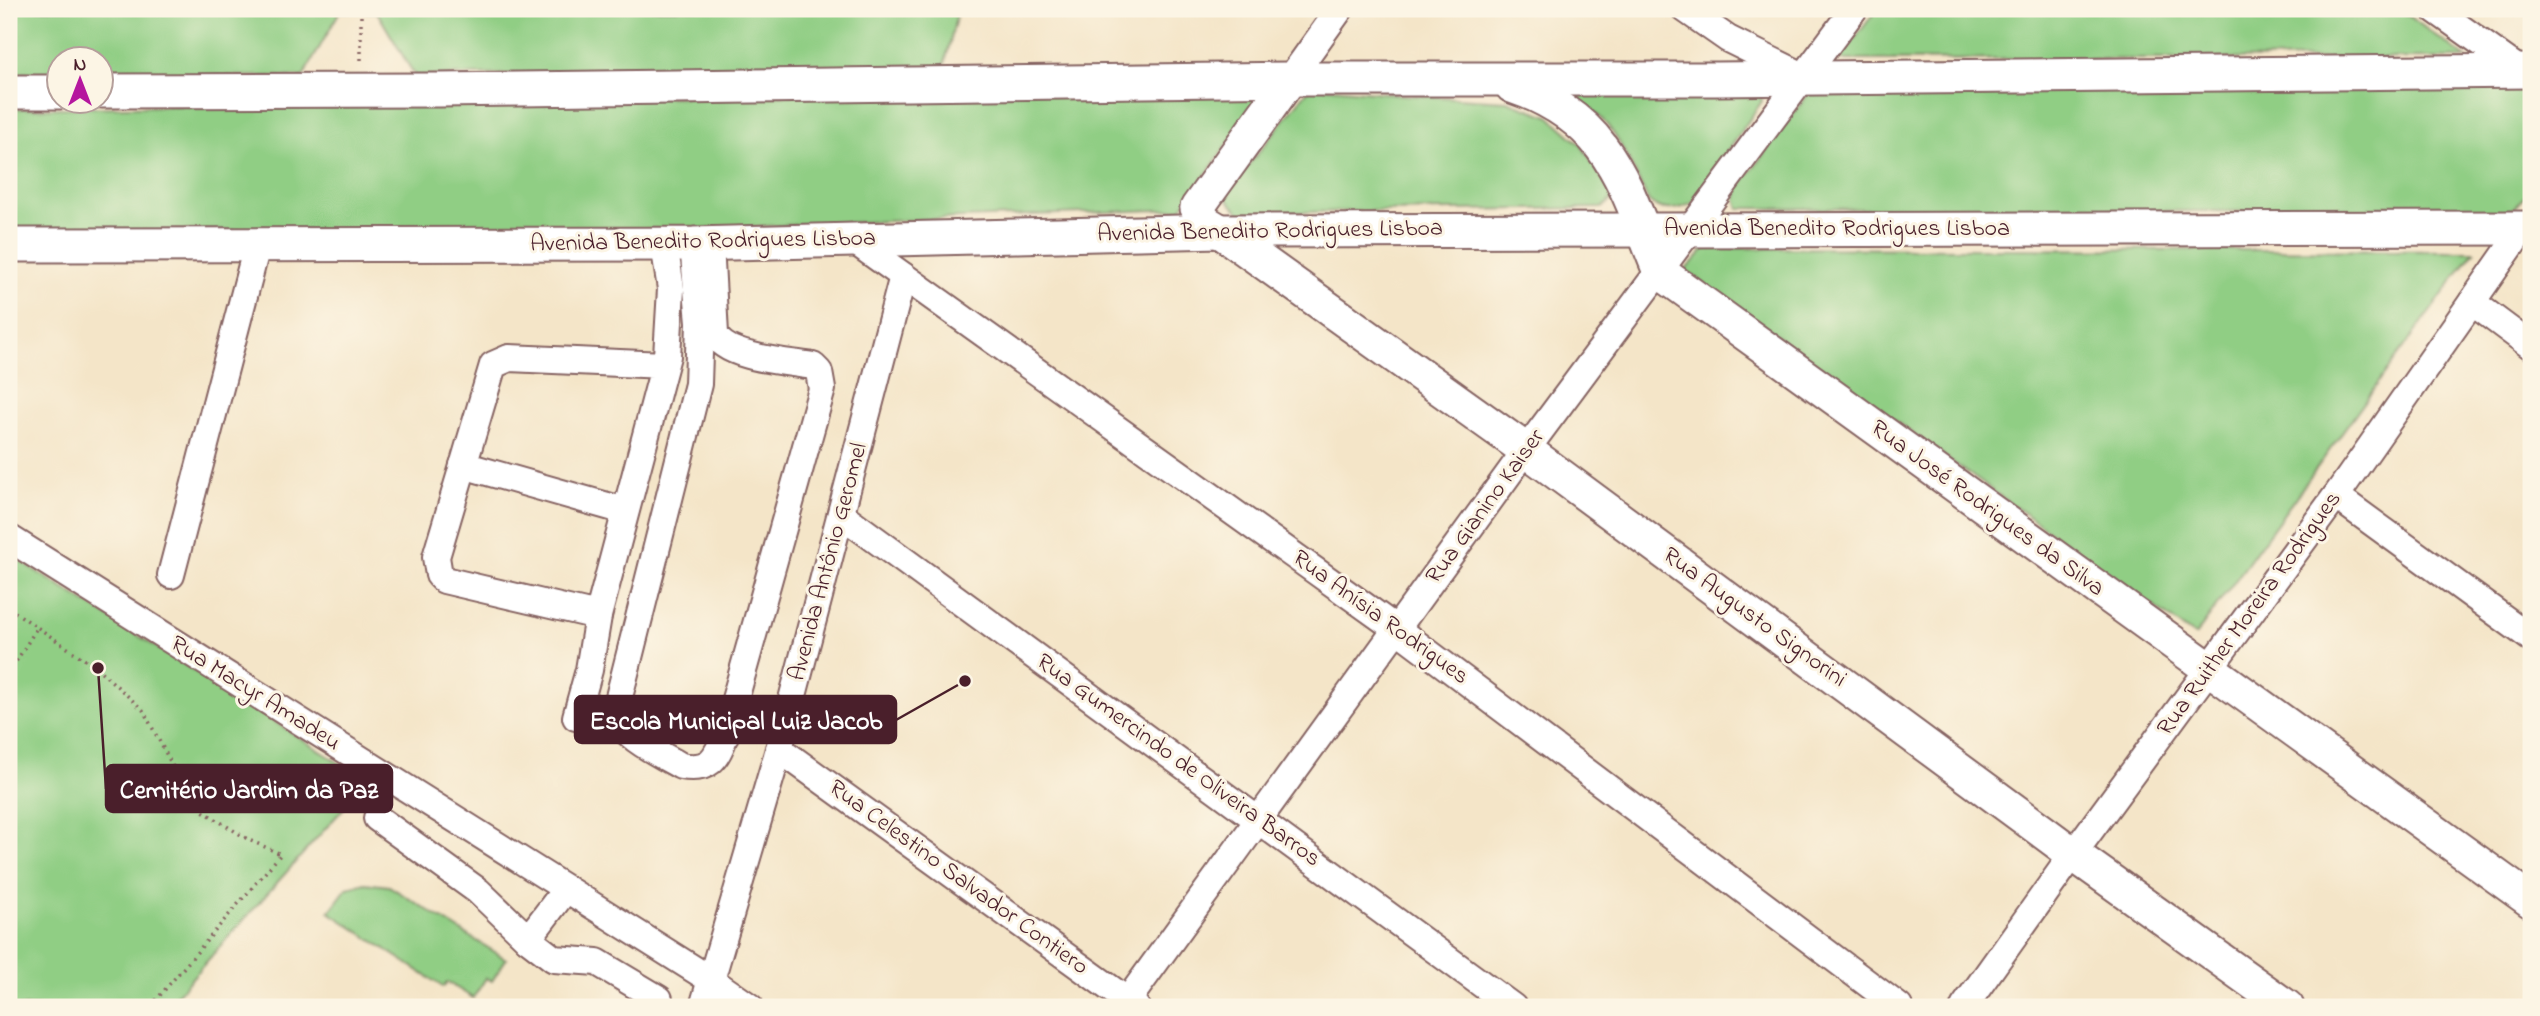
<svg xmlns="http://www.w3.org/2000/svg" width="2540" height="1016" font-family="'Indie Flower',sans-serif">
  <rect width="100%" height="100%" fill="#fcf5e5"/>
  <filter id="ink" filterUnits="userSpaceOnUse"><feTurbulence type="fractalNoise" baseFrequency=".0143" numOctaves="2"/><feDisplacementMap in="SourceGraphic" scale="14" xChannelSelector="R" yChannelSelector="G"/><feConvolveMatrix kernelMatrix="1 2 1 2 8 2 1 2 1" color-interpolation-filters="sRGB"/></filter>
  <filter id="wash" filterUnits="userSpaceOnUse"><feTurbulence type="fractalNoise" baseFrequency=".00686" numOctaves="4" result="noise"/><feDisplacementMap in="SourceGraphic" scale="28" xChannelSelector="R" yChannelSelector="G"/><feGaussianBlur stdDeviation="1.57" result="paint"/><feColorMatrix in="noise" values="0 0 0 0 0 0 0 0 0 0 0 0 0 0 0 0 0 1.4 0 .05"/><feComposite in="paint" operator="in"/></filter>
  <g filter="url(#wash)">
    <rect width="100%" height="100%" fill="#f4e5c8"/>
    <!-- green -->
    <g fill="#90ce84" stroke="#6d7658" stroke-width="2">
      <polygon points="9,9 958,9 944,67 415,76 377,12 340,11 303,77 102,74 102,60 60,60 59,73 9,73"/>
      <polygon points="1877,9 2399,9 2466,58 1839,60"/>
      <polygon points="2531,81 2531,189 2514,208 2504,213 1739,208 1736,199 1739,187 1810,92"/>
      <polygon points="1311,86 1406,95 1507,101 1549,116 1581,145 1614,197 1602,208 1240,213 1224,196"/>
      <polygon points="1119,89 1256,94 1250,113 1181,209 697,229 9,231 9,109"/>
      <path d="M 1568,91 L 1761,95 L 1762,101 L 1693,203 C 1678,210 1661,214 1648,200 C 1629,162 1614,115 1571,98 Z"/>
      <polygon points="1706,248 2474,251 2195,636 1685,270"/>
      <polygon points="9,554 368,781 166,1007 9,1007"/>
      <polygon points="365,883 389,886 506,959 492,981 486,978 473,998 447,982 443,987 329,912 347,888"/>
    </g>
  </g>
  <g filter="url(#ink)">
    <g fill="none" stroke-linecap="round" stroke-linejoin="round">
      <!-- minor casing -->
      <g stroke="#866462" stroke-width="30">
        <g id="minor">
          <polyline points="1685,9 1728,39 1805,77"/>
          <polyline points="2434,9 2521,71"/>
          <polyline points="1290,79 1340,9"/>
          <polyline points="853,240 1398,630 1899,1007"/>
          <polyline points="664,244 671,289 667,356 598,616 444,580 439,575 436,557 493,365 509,358 664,365"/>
          <path d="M 693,244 L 700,322 L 698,384 L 615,713 C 619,735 662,755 681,766 C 709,771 716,760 725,735 L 822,389 L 819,372 L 813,366 C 789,362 724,358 715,334 L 710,244"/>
          <polyline points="2472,302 2531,346"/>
          <polyline points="463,465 625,511"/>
          <polyline points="2336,496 2531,638"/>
          <polyline points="842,515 1513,1007"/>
          <polyline points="9,538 711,980 750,1007"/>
          <polyline points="171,575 257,246"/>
          <polyline points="576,717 589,670 598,616"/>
          <polyline points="779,749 1136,1007"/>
          <polyline points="377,818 478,891 528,939 566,889"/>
          <polyline points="528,939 554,959 597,962 659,999"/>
          <polyline points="703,1007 779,749 903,276"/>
          <polyline points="1123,1007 1526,450 1854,9"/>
          <polyline points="1964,1007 2073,854 2336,496 2523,229"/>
        </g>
      </g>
      <!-- major casing -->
      <g stroke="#866462" stroke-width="37">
        <g id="major">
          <polyline points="1290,79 1197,208 1205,222 1220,231 1526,450 2073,854 2287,1007"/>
          <path d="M 1512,86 C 1611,119 1624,185 1660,272 L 2531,901"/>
          <polyline points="102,91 439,90 1290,79 1716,79 2531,71"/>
          <polyline points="9,92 60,92"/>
          <polyline points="9,245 693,244 1220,231 2531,228"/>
        </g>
      </g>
      <!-- path -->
      <g stroke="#866462" stroke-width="3.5" stroke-dasharray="2 5" stroke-linecap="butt">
        <polyline points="252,9 270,13 277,9"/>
        <polyline points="361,9 361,64"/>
        <polyline points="9,608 97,668 143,710 181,782 203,811 249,840 281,854 150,1007"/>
        <polyline points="9,673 38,626"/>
      </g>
      <!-- minor -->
      <use href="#minor" stroke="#fff" stroke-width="26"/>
      <!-- major -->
      <use href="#major" stroke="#fff" stroke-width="33"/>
    </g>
  </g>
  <g text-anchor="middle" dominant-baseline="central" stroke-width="6" stroke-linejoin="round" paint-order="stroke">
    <!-- street labels -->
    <g font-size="24" fill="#4a1f2b" stroke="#fcf5e5">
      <text x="1837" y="229">Avenida Benedito Rodrigues Lisboa</text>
      <text transform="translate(1270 232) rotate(-1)">Avenida Benedito Rodrigues Lisboa</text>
      <text transform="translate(703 242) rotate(-1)">Avenida Benedito Rodrigues Lisboa</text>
      <text transform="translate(1486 507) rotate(-54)">Rua Gianino Kaiser</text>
      <text transform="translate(1987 509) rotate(36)">Rua José Rodrigues da Silva</text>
      <text transform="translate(829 562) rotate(-75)">Avenida Antônio Geromel</text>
      <text transform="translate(2250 614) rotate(-54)">Rua Ruither Moreira Rodrigues</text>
      <text transform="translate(1380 618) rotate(36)">Rua Anísia Rodrigues</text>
      <text transform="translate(1754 618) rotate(36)">Rua Augusto Signorini</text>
      <text transform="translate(255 694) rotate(32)">Rua Macyr Amadeu</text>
      <text transform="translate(1178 761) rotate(36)">Rua Gumercindo de Oliveira Barros</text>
      <text transform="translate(958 878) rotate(36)">Rua Celestino Salvador Contiero</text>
    </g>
  </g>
  <!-- callouts -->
  <path fill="none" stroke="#4a1f2b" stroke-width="2.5" d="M965 681L896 720M98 668L106 789"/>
  <g fill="#4a1f2b" stroke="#fcf5e5" stroke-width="2.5">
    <circle cx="965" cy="681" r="7"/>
    <circle cx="98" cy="668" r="7"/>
  </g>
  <g fill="#4a1f2b" stroke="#4a1f2b" stroke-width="2.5">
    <rect x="575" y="696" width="321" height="47" rx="7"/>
    <rect x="106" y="765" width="286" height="47" rx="7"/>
  </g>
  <g font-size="26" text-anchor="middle" font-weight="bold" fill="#fff">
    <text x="736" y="729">Escola Municipal Luiz Jacob</text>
    <text x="249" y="798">Cemitério Jardim da Paz</text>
  </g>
  <!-- margin -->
  <rect width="2540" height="1016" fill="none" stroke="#fcf5e5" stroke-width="35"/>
  <!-- north arrow -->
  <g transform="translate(80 80)"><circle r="33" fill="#fcf5e5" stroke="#b59f9b" stroke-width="2"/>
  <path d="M0-5L12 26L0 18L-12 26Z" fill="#b5179e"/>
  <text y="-10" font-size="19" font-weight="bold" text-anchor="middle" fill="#4a1f2b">N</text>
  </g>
</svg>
